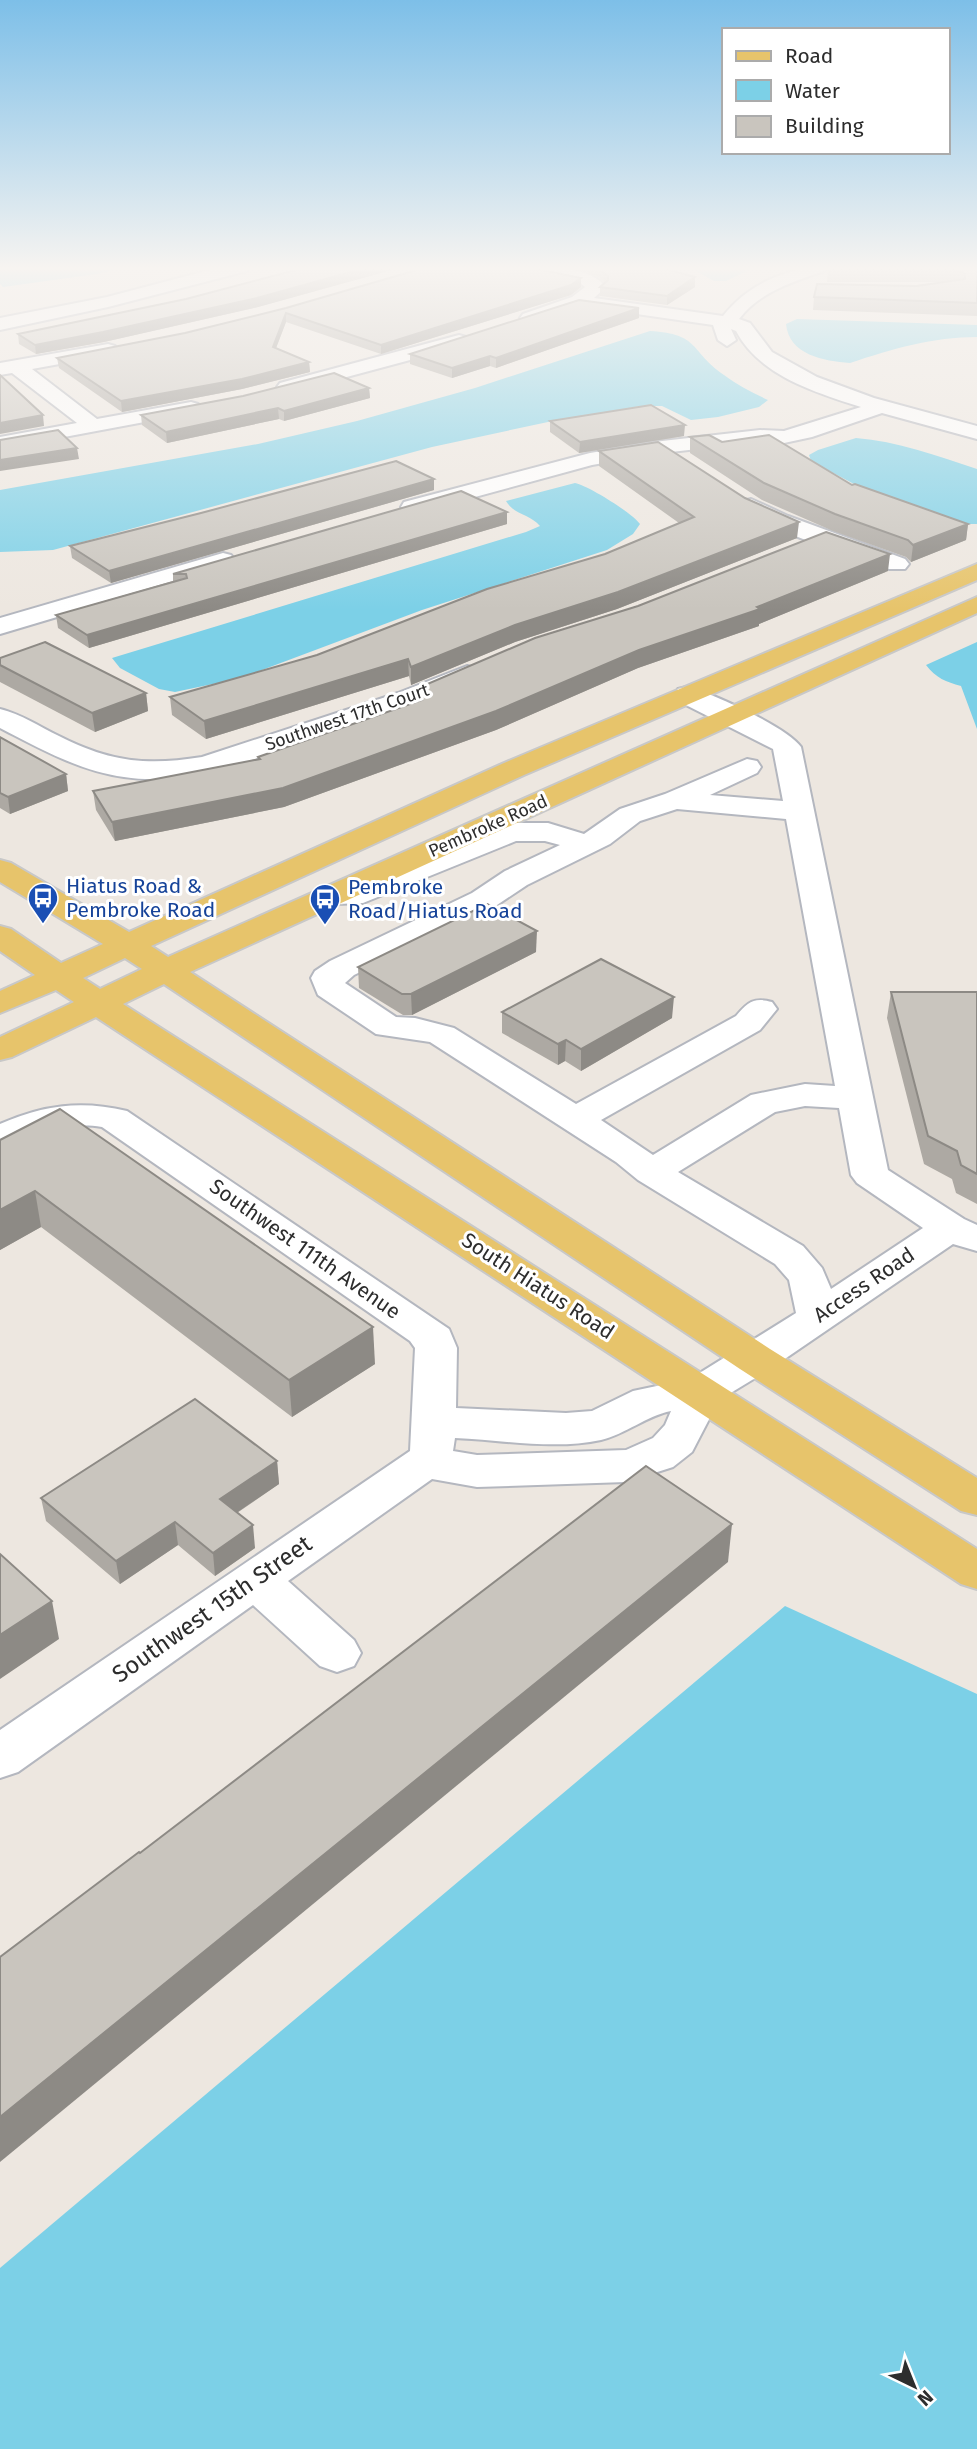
<svg xmlns="http://www.w3.org/2000/svg" width="977" height="2449" font-family="'Fira Sans',sans-serif">
  <rect width="100%" height="100%" fill="#ede7e0"/>
  <!-- water -->
  <g fill="#7cd0e7">
    <polygon points="127,267 97,274 3,287 0,284 0,268 3,267"/>
    <polygon points="689,267 755,267 726,281 714,281"/>
    <path d="M 797,319 L 977,325 L 977,337 C 933,337 892,349 850,363 C 824,361 789,355 786,324 Z"/>
    <path d="M 650,331 C 701,334 689,351 724,375 C 737,385 753,393 768,400 L 759,407 L 718,417 L 691,420 L 662,406 L 641,406 L 548,422 L 432,447 L 53,550 L 0,552 L 0,490 L 258,444 L 357,421 L 475,388 Z"/>
    <path d="M 856,438 C 897,441 937,456 977,469 L 977,524 L 963,524 L 867,491 L 811,461 L 809,455 L 818,450 Z"/>
    <path d="M 575,483 C 589,486 632,513 640,524 L 633,534 L 607,550 L 422,610 L 241,678 L 175,692 L 159,689 L 120,668 L 112,658 L 526,532 L 540,526 C 530,514 514,515 506,501 Z"/>
    <path d="M 977,642 L 977,729 L 961,686 C 946,682 936,678 926,665 Z"/>
    <polygon points="785,1606 977,1694 977,2449 0,2449 0,2268"/>
  </g>
  <g fill="none" stroke-linecap="round" stroke-linejoin="round">
    <!-- minor casing -->
    <g stroke="#b4b7bf" stroke-width="4">
      <g id="minor">
        <polygon points="221,267 250,267 247,271 108,307 0,330 0,318 107,297"/>
        <path d="M 514,267 C 542,267 587,264 606,287 L 594,298 L 723,316 C 748,284 787,267 827,267 L 824,271 C 793,282 759,292 739,319 L 750,323 L 772,352 L 817,377 L 874,398 L 977,426 L 977,439 L 882,413 L 812,437 L 784,443 L 760,442 L 662,453 L 592,465 L 420,512 L 404,512 L 401,507 L 404,502 L 590,453 L 662,441 L 760,430 L 784,431 L 861,407 C 815,392 760,376 736,331 L 731,329 L 736,340 L 727,346 L 718,340 L 713,325 L 581,306 L 535,322 L 523,322 L 520,318 L 523,314 L 572,297 L 585,287 L 580,283 L 517,271 Z"/>
        <polygon points="459,335 466,337 468,341 466,345 287,393 280,391 277,387 280,383"/>
        <polygon points="108,344 115,346 117,350 115,354 32,369 97,419 191,402 198,404 201,408 198,412 0,449 0,437 77,423 12,373 0,375 0,363"/>
        <path d="M 751,499 L 788,516 L 905,559 L 909,564 L 905,569 L 889,569 C 860,558 754,527 740,506 L 743,501 Z"/>
        <polygon points="223,553 231,555 235,560 231,565 0,634 0,618"/>
        <path d="M 467,666 L 476,668 L 480,674 L 476,680 C 422,702 366,721 310,740 C 250,760 189,787 124,777 C 79,771 39,748 0,728 L 0,709 C 21,714 40,727 59,736 C 110,762 147,766 202,757 L 398,693 Z"/>
        <path d="M 687,687 C 712,693 787,727 801,747 L 888,1170 L 964,1219 L 977,1225 L 977,1251 L 953,1244 L 770,1369 L 719,1400 L 692,1452 L 673,1467 L 626,1482 L 477,1487 L 432,1479 L 288,1581 L 354,1640 L 361,1653 L 354,1666 L 337,1672 L 320,1666 L 253,1605 L 18,1772 L 0,1778 L 0,1730 L 410,1451 L 415,1348 L 410,1341 L 102,1127 C 59,1120 38,1139 0,1149 L 0,1124 C 43,1105 81,1100 127,1111 L 449,1329 L 457,1348 L 456,1408 L 566,1413 L 592,1411 L 633,1391 L 690,1379 L 796,1313 L 789,1280 L 775,1264 L 638,1180 L 616,1162 L 430,1042 L 376,1034 L 318,995 L 311,978 L 315,971 L 330,961 L 472,893 L 505,871 L 560,845 L 545,841 L 516,841 L 363,903 L 336,904 L 325,902 L 320,895 L 325,888 L 358,885 L 512,823 L 548,823 L 584,834 L 620,809 L 665,794 L 747,759 L 757,761 L 761,767 L 757,773 L 710,795 L 783,801 L 773,749 L 678,701 L 674,695 L 678,689 ZM 677,809 L 786,819 L 835,1086 L 805,1084 L 751,1095 L 653,1155 L 601,1120 L 760,1030 L 777,1009 L 772,1002 C 754,997 748,1002 736,1016 L 576,1104 L 454,1028 L 415,1018 L 396,1017 L 345,983 L 354,975 L 494,907 L 527,885 L 610,844 L 640,821 ZM 805,1106 L 839,1108 L 851,1175 L 857,1183 L 923,1228 L 831,1289 L 822,1268 L 803,1246 L 678,1172 L 775,1112 ZM 671,1411 L 665,1425 L 653,1438 L 626,1450 L 477,1455 L 453,1451 L 455,1438 C 502,1440 555,1450 601,1440 C 626,1434 646,1416 671,1411 Z"/>
      </g>
    </g>
    <!-- major casing -->
    <g stroke="#c8c8c8" stroke-width="4">
      <path id="major" d="M 977,564 L 977,580 L 524,775 L 151,946 L 168,957 L 977,597 L 977,613 L 190,972 L 770,1349 L 977,1478 L 977,1515 L 961,1511 L 740,1369 L 164,984 L 123,1004 L 977,1549 L 977,1589 L 961,1584 L 96,1017 L 12,1057 L 0,1060 L 0,1037 L 74,1002 L 56,990 L 0,1013 L 0,991 L 35,975 L 0,951 L 0,926 L 11,929 L 61,963 L 103,944 L 0,882 L 0,860 L 11,863 L 129,932 L 504,763 ZM 125,958 L 142,969 L 100,989 L 83,978 Z"/>
    </g>
    <!-- minor -->
    <use href="#minor" fill="#fff" fill-rule="evenodd"/>
    <!-- major -->
    <use href="#major" fill="#e7c46b" fill-rule="evenodd"/>
  </g>
  <!-- wall -->
  <g fill="#ada9a3">
    <polygon points="307,267 402,267 258,307 104,342 36,354 19,344 18,334 186,299"/>
    <polygon points="558,267 658,267 695,277 695,287 667,305 600,296 600,287 605,283 599,277 576,268"/>
    <polygon points="977,267 977,316 813,310 814,297 942,282 827,282 828,269"/>
    <polygon points="581,278 581,287 571,295 381,354 286,322 276,348 309,362 310,372 242,389 122,412 59,368 57,358 185,333 286,308"/>
    <polygon points="639,318 496,368 490,366 452,378 410,364 410,354"/>
    <polygon points="369,388 370,398 284,421 279,419 167,443 142,425 141,415"/>
    <polygon points="550,421 684,436 579,453 550,432"/>
    <polygon points="690,437 722,442 968,524 966,540 911,562 906,557 833,531 762,500 690,453"/>
    <polygon points="599,451 797,538 617,609 515,642 411,685 409,676 206,739 172,715 170,697 317,655 605,554 679,523 599,466"/>
    <polygon points="434,479 434,490 111,583 72,558 70,546 201,513"/>
    <polygon points="507,512 507,524 89,648 58,628 56,615 173,581 173,574"/>
    <polygon points="888,571 759,624 759,626 638,668 496,730 284,807 115,841 96,810 93,791 258,759 258,757 419,701 418,688"/>
    <polygon points="0,658 146,693 148,711 95,732 0,682"/>
    <polygon points="0,737 66,774 68,791 10,814 0,808"/>
    <polygon points="536,952 412,1015 403,1015 359,988 358,967"/>
    <polygon points="891,992 977,992 977,1204 956,1193 952,1179 924,1164 887,1018"/>
    <polygon points="502,1012 672,1018 581,1071 565,1061 558,1065 502,1033"/>
    <polygon points="0,1140 375,1364 292,1417 41,1227 0,1250"/>
    <polygon points="277,1461 279,1484 237,1513 255,1548 215,1576 178,1545 120,1584 46,1521 41,1498"/>
  </g>
  <!-- shaded-wall -->
  <g fill="#8d8a85">
    <polygon points="369,267 402,267 258,307 104,342 36,354 35,345"/>
    <polygon points="695,277 695,287 667,305 667,296"/>
    <polygon points="581,278 581,287 571,295 381,354 381,345"/>
    <polygon points="639,308 639,318 496,368 496,358"/>
    <polygon points="286,313 286,322 273,356 273,347"/>
    <polygon points="490,356 490,366 452,378 452,368"/>
    <polygon points="309,362 310,372 242,389 122,412 121,401"/>
    <polygon points="369,388 370,398 284,421 284,411"/>
    <polygon points="278,408 279,419 167,443 166,432"/>
    <polygon points="43,415 44,426 0,434 0,423"/>
    <polygon points="685,425 684,436 579,453 580,442"/>
    <polygon points="77,448 79,459 0,471 0,460"/>
    <polygon points="434,479 434,490 111,583 109,571"/>
    <polygon points="507,512 507,524 89,648 87,635"/>
    <polygon points="799,522 797,538 617,609 515,642 411,685 411,667 515,625"/>
    <polygon points="968,524 966,540 911,562 913,545"/>
    <polygon points="890,554 888,571 759,624 759,626 638,668 496,730 284,807 115,841 112,822 639,650 757,607"/>
    <polygon points="408,659 409,676 206,739 204,721"/>
    <polygon points="146,693 148,711 95,732 92,713"/>
    <polygon points="66,774 68,791 10,814 8,797"/>
    <polygon points="537,931 536,952 412,1015 411,994"/>
    <polygon points="674,997 672,1018 581,1071 581,1049"/>
    <polygon points="566,1040 565,1061 558,1065 558,1044"/>
    <polygon points="35,1191 41,1227 0,1250 0,1210"/>
    <polygon points="373,1327 375,1364 292,1417 289,1380"/>
    <polygon points="277,1461 279,1484 223,1522 220,1499"/>
    <polygon points="175,1522 178,1545 120,1584 116,1561"/>
    <polygon points="732,1524 728,1562 0,2162 0,2117"/>
    <polygon points="253,1525 255,1548 215,1576 213,1553"/>
    <polygon points="52,1601 59,1639 0,1679 0,1635"/>
  </g>
  <!-- building -->
  <g fill="#c9c5be" stroke="#8d8a85" stroke-width="2">
    <polygon points="307,267 369,267 257,298 103,332 35,345 18,334 186,299"/>
    <polygon points="427,267 528,267 581,278 571,285 381,345 286,313 273,347 309,362 242,379 121,401 57,358 185,333 286,308"/>
    <polygon points="596,267 658,267 695,277 667,296 600,287 608,280 608,276"/>
    <polygon points="836,267 977,267 977,303 814,297 817,284 917,286 965,279 965,274 955,269 828,269"/>
    <polygon points="579,300 639,308 496,358 490,356 452,368 410,354"/>
    <polygon points="334,373 369,388 284,411 278,408 166,432 141,415 243,396"/>
    <polygon points="0,375 43,415 0,423"/>
    <polygon points="651,405 685,425 580,442 550,421"/>
    <polygon points="58,430 77,448 0,460 0,440"/>
    <polygon points="709,435 722,442 769,435 852,485 855,484 968,524 913,545 908,540 835,514 764,483 690,437"/>
    <polygon points="658,442 745,498 799,522 618,592 515,625 411,667 408,659 204,721 170,697 317,655 487,589 605,554 694,517 599,451"/>
    <polygon points="396,461 434,479 109,571 70,546 201,513"/>
    <polygon points="461,491 507,512 87,635 56,615 187,578 186,574 173,574"/>
    <polygon points="826,532 890,554 757,607 760,609 639,650 496,711 283,788 112,822 93,791 260,759 258,757 422,700 418,688 535,638 638,606"/>
    <polygon points="45,642 146,693 92,713 0,665 0,658"/>
    <polygon points="0,737 66,774 8,797 0,793"/>
    <polygon points="487,904 537,931 411,994 402,994 358,967"/>
    <polygon points="601,959 674,997 581,1049 566,1040 558,1044 502,1012"/>
    <polygon points="891,992 977,992 977,1174 961,1165 957,1151 928,1136"/>
    <polygon points="60,1109 373,1327 289,1380 35,1191 0,1210 0,1140"/>
    <polygon points="195,1399 277,1461 220,1499 253,1525 213,1553 175,1522 116,1561 41,1498"/>
    <polygon points="646,1466 732,1524 0,2117 0,1957 139,1852 140,1853"/>
    <polygon points="0,1554 52,1601 0,1635"/>
  </g>
  <!-- sky -->
  <linearGradient id="sky" x2="0" y2="1"><stop stop-color="#7dbfe8"/><stop offset="0.44" stop-color="#f7f4f1"/><stop offset="1" stop-color="#f7f4f1" stop-opacity="0"/></linearGradient>
  <rect width="977" height="610" fill="url(#sky)"/>
  <!-- icons -->
  <defs>
    <g id="bus-pin" transform="scale(1.575)"><path d="M0 17L-7.5 6A9.5 9.5 0 1 1 7.5 6Z" fill="#1a4fb4" stroke="#fff"/><path d="M-5-6H5V4H4V6H2V4H-2V6H-4V4H-5ZM-3.5-4V0h7V-4ZM-3.5 1.2v1.5H-2V1.2ZM2 1.2v1.5H3.5V1.2Z" fill="#fff"/></g>
  </defs>
  <g fill-rule="evenodd">
    <use href="#bus-pin" x="43" y="898"/>
    <use href="#bus-pin" x="325" y="899"/>
  </g>
  <g text-anchor="middle" dominant-baseline="central" stroke-width="6" stroke-linejoin="round" paint-order="stroke">
    <!-- far-street labels -->
    <g font-size="18" fill="#2d2d2d" stroke="#fff">
      <text transform="translate(347 717) rotate(-19)">Southwest 17th Court</text>
      <text transform="translate(488 826) rotate(-24)">Pembroke Road</text>
    </g>
    <!-- transit labels -->
    <g font-size="21" fill="#164399" stroke="#fff" text-anchor="start">
      <text x="66" y="886">Hiatus Road &amp;<tspan x="66" dy="24">Pembroke Road</tspan></text>
      <text x="348" y="887">Pembroke<tspan x="348" dy="24">Road/Hiatus Road</tspan></text>
    </g>
    <!-- street labels -->
    <g font-size="21" fill="#2d2d2d" stroke="#fff">
      <text transform="translate(305 1249) rotate(35)">Southwest 111th Avenue</text>
      <text transform="translate(864 1285) rotate(-34)">Access Road</text>
      <text transform="translate(538 1286) rotate(33)">South Hiatus Road</text>
    </g>
    <!-- near-street labels -->
    <g font-size="24" fill="#2d2d2d" stroke="#fff">
      <text transform="translate(212 1609) rotate(-35)">Southwest 15th Street</text>
    </g>
  </g>
  <!-- legend -->
  <rect x="722" y="28" width="228" height="126" fill="#ffffff" stroke="#ababab" stroke-width="2"/>
  <rect x="736" y="51" width="35" height="10" fill="#e7c46b" stroke="#ababab" stroke-width="2"/>
  <text x="785" y="63" font-size="21" fill="#2d2d2d">Road</text>
  <rect x="736" y="80" width="35" height="21" fill="#7cd0e7" stroke="#ababab" stroke-width="2"/>
  <text x="785" y="98" font-size="21" fill="#2d2d2d">Water</text>
  <rect x="736" y="116" width="35" height="21" fill="#c9c5be" stroke="#ababab" stroke-width="2"/>
  <text x="785" y="133" font-size="21" fill="#2d2d2d">Building</text>
  <!-- north arrow -->
  <g transform="translate(914 2386) rotate(137)" stroke="#ffffff" stroke-width="5" paint-order="stroke">
  <path d="M0-5L12 26L0 18L-12 26Z" fill="#2d2d2d"/>
  <text y="-10" font-size="19" font-weight="bold" text-anchor="middle" fill="#2d2d2d">N</text>
  </g>
</svg>
